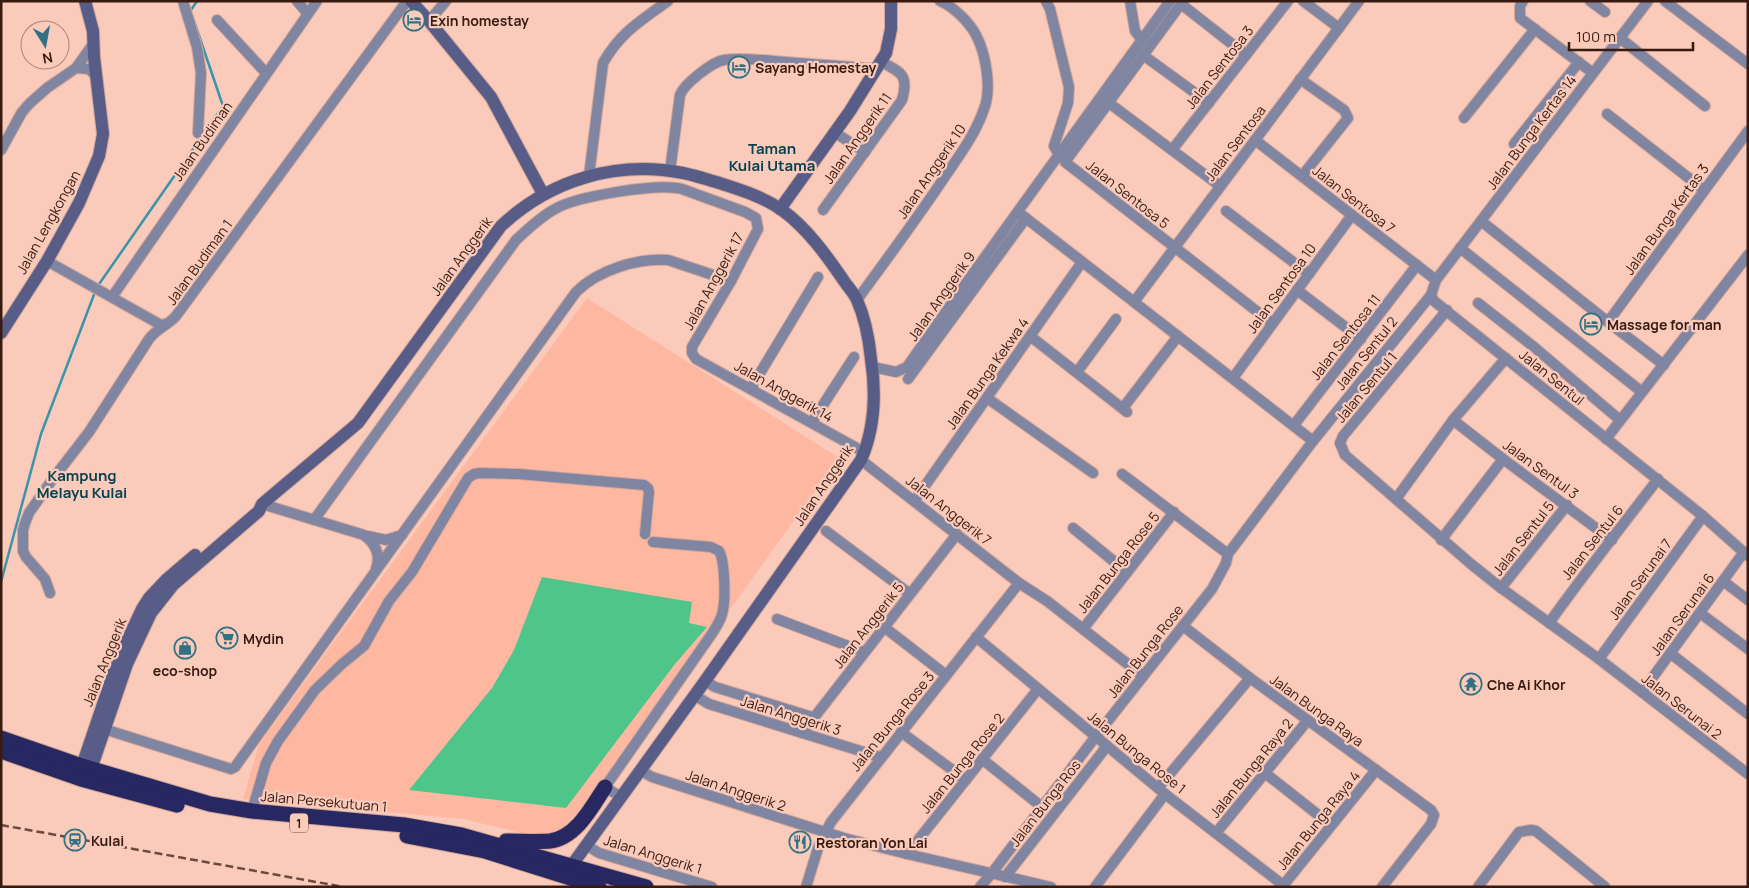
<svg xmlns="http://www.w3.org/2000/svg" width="1749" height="888" font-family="Manrope,sans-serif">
  <rect width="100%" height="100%" fill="#facabb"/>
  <!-- built -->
  <polygon fill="#feb8a2" points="587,298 839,458 573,827 542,838 464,819 243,799 259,744"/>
  <!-- green -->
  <polygon fill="#4ec589" points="542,577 692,602 689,623 707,627 675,664 566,808 409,790 492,688 514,650"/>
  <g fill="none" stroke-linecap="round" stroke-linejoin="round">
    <!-- stream -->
    <g stroke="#3b94aa" stroke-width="2.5">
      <polyline points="191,10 197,1"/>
      <polyline points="97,287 223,106 192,15"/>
      <polyline points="1,582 41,434 95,292"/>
    </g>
    <!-- street casing -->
    <g stroke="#d3a799" stroke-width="12">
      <g id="street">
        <polyline points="183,1 197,47 201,73 198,133"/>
        <polyline points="297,1 307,13"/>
        <polyline points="1046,1 1050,9 1069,87 1068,103 1054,146 1059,155"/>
        <polyline points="1130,1 1135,31 1142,40"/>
        <polyline points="1183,1 1065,162 1272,323"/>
        <polyline points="1303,1 1339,28"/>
        <polyline points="1523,1 1520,6 1520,18 1593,73"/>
        <polyline points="1590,1 1605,12"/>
        <polyline points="1665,1 1748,64"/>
        <polyline points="1181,4 1246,55"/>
        <polyline points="217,20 266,73"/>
        <polyline points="429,21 446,1"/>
        <polyline points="1620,38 1705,106"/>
        <polyline points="1143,55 1209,103"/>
        <polyline points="76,68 94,43"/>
        <polyline points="1300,79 1344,110 1348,118 1302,176"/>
        <polyline points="1109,103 1220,186"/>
        <polyline points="1607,114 1704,190"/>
        <polyline points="1464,118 1535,29"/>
        <polyline points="834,132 865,152"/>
        <polyline points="1255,140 1436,280"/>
        <polyline points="1514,144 1579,62"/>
        <polyline points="1,150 22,112 30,103 47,88 76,68 89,69 97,77"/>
        <polyline points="1172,150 1288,1"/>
        <path d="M 670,171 L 680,95 C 684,84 712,62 724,60 C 739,57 758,60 774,61 C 808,64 843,66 877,69"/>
        <path d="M 589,176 L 603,63 C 620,33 640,21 668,1"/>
        <path d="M 823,210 L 902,100 C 909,76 902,72 881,62"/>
        <polyline points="1226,211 1309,274"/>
        <polyline points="1018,212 1313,441"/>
        <polyline points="1481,221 1608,322 1664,365"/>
        <polyline points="1460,248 1642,392"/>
        <polyline points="47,261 161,325 166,324"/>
        <polyline points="1297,290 1361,339"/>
        <polyline points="1431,295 1434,301 1703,516 1748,556"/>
        <polyline points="112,297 317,1"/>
        <path d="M 857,300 C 886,260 916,220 944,178 C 959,156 975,135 984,109 C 992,89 986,54 976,35 C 969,22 954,7 940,1"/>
        <polyline points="1134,302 1359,1"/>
        <polyline points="1478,303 1534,347 1620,420"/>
        <polyline points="1447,310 1343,436 1340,443 1345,455 1471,564 1501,588 1599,659 1748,774"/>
        <polyline points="1608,322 1748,131"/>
        <polyline points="1030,336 1127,412"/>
        <polyline points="873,367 896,372 907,367 964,286 1170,1"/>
        <polyline points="1077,372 1116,319"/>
        <polyline points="1233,378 1352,215"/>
        <polyline points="908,379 1026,218"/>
        <polyline points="751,388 818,277"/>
        <polyline points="987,398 1093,473"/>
        <polyline points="1123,408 1178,336"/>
        <polyline points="1453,420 1503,459 1612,540"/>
        <polyline points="812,422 854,357"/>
        <polyline points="1294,425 1417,265"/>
        <polyline points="1606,439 1748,255"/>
        <polyline points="861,460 1019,583 1047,601 1143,676"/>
        <polyline points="1122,474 1228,554"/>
        <polyline points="1396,499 1453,420 1506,358"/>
        <polyline points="915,500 1082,262"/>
        <path d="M 262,504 L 364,535 C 376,544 381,555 376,569"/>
        <path d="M 314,520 L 516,240 C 528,229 540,217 555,209 C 577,196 657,183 682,189 L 745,212 L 756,218 L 758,229 L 731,281 L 692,347 L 692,353 L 696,359 L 864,452"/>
        <polyline points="1073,528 1127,572"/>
        <polyline points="826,531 910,594"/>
        <polyline points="368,536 386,540 402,535"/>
        <polyline points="1441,540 1503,459"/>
        <polyline points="1723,581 1748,600"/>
        <polyline points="1501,588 1567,505"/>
        <path d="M 50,593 L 45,579 L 26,557 L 23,551 L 23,530 L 25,523 L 29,513 L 52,480 L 89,432 L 149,339 C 157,328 167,326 176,316 L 407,1"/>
        <polyline points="1700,613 1748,649"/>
        <polyline points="777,619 864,652"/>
        <path d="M 1549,623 C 1584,574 1621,527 1658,479"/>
        <polyline points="1183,626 1250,678 1431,810 1434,815 1431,824 1382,887"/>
        <polyline points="884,627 946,675"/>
        <polyline points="1083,629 1174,512"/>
        <polyline points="976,637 1165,794 1283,885"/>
        <polyline points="1670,653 1748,714"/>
        <polyline points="1599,659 1703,516"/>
        <polyline points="705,681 715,687 812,717"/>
        <polyline points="1642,692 1744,552"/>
        <polyline points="694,695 709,704 880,757"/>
        <path d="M 104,729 L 231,769 L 235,767 L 576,292 C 598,270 637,258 668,260 L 731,281"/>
        <polyline points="901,732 966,780"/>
        <polyline points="802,733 957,534"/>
        <polyline points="982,759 1042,807"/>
        <polyline points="640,770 652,777 844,838 907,854 1051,887"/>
        <polyline points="1265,773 1331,825"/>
        <polyline points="1158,788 1250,678"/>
        <path d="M 621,797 L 605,787 L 711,635 C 715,629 720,622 722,614 C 726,602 725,561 719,551 L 711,547 L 653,542"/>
        <polyline points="252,811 266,763 278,741 315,690 342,664 364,646 389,601 412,572 468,478 474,474 480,473 519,474 644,485 648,488 649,492 645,534"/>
        <polyline points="1216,833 1308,720"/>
        <polyline points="586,845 599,853 712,887"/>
        <polyline points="907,854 1038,689"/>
        <polyline points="1005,877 1107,746"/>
        <polyline points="806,887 819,845 831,822 1019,583"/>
        <polyline points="980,887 992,873 1096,736 1212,589 1226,563 1228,554 1313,441 1431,295 1436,280 1648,1"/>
        <polyline points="1095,887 1165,794"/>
        <polyline points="1282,887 1376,770"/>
        <polyline points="1478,887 1519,832 1531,830 1536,831 1605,887"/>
      </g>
    </g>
    <!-- secondary casing -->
    <g stroke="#d3a799" stroke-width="14">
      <g id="secondary">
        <polyline points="411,1 429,21 491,97 543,194"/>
        <polyline points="780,209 850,111 886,53 891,29 891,1"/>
        <polyline points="1,333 47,261 79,203 99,156 103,134 94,57 93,31 85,1"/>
        <polyline points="82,766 118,660 142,609 149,598 167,579 195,555"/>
        <path d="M 91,769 L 127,664 L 151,613 L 173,585 L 259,511 L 262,504 L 358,423 L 501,226 C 550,180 616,160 683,173 C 694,175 705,179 716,182 C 738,189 762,196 782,210 C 807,228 827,256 844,281 C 848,287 854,293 857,300 C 865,318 869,339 871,359 C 876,392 875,428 861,460 L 705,681 L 572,865"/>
      </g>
    </g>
    <!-- highway casing -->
    <g stroke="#d3a799" stroke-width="17">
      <g id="highway">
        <polyline points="1,738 82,766 210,804 252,811 404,825 461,835 646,887"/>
        <polyline points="1,751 81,779 177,805"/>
        <polyline points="407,836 485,851 599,887"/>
        <path d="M 506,841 C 521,841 536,842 550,841 C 576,838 592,807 605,787"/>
      </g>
    </g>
    <!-- street -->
    <use href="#street" stroke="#8085a2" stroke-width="10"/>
    <!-- secondary -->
    <use href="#secondary" stroke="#585d87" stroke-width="12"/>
    <!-- highway -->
    <use href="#highway" stroke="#272861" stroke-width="15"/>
    <!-- rail -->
    <polyline stroke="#6c4a3f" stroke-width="2.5" stroke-dasharray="8 4" stroke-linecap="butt" points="1,825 344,887"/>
  </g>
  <!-- icons -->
  <defs>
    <g id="hotel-ring" transform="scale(1.125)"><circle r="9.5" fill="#facabb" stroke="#307284" stroke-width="1.5"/><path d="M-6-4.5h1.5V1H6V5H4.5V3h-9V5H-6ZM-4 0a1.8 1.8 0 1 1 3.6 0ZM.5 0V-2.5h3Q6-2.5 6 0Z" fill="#307284"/></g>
    <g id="supermarket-ring" transform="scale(1.125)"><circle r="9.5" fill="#facabb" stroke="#307284" stroke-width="1.5"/><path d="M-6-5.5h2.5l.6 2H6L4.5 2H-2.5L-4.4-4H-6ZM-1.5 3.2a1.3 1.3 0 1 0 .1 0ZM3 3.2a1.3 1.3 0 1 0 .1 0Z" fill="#307284"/></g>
    <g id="shop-ring" transform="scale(1.125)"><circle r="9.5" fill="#facabb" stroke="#307284" stroke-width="1.5"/><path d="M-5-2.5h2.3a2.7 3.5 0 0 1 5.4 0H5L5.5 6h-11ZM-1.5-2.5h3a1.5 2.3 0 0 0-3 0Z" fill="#307284"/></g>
    <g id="temple-ring" transform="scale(1.125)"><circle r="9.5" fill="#facabb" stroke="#307284" stroke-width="1.5"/><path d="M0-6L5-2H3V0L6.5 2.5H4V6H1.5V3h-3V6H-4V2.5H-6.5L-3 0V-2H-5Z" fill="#307284"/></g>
    <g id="station-ring" transform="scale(1.125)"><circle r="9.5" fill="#facabb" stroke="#307284" stroke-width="1.5"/><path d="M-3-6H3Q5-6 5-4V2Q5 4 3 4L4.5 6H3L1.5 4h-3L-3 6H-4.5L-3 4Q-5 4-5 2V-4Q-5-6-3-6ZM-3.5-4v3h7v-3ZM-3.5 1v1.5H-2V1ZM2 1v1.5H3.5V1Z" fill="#307284"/></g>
    <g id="restaurant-ring" transform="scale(1.125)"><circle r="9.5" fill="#facabb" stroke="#307284" stroke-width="1.5"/><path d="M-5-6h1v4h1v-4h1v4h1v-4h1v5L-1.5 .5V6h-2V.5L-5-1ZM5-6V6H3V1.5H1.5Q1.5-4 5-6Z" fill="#307284"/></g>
  </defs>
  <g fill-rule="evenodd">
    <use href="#hotel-ring" x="414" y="20"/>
    <use href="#hotel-ring" x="739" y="67"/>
    <use href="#hotel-ring" x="1591" y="324"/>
    <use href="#supermarket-ring" x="227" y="638"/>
    <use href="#shop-ring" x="185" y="648"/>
    <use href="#temple-ring" x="1471" y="684"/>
    <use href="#station-ring" x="75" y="840"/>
    <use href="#restaurant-ring" x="800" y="842"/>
  </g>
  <g text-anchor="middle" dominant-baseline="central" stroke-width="4.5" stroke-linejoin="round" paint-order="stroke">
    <!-- shield labels -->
    <rect fill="#facabb" stroke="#724f43" stroke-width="1" x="290" y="813.5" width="18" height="19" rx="4"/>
    <g font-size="12" font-weight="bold" fill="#371a10">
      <text x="299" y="823">1</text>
    </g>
    <!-- poi labels -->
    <g font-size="14" font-weight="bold" fill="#371a10" stroke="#facabb" text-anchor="start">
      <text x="430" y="20">Exin homestay</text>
      <text x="755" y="67">Sayang Homestay</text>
      <text x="1607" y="324">Massage for man</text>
      <text x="243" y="638">Mydin</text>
      <text x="185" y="670" text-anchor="middle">eco-shop</text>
      <text x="1487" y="684">Che Ai Khor</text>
      <text x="91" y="840">Kulai</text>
      <text x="816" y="842">Restoran Yon Lai</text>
    </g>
    <!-- street labels -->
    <g font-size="14" fill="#371a10" stroke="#facabb">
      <text transform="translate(1219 67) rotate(-52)">Jalan Sentosa 3</text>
      <text transform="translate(1531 132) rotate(-53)">Jalan Bunga Kertas 14</text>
      <text transform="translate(857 138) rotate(-55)">Jalan Anggerik 11</text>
      <text transform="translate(202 141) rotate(-55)">Jalan Budiman</text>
      <text transform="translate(1235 143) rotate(-53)">Jalan Sentosa</text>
      <text transform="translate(931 171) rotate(-56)">Jalan Anggerik 10</text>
      <text transform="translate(1128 194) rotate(38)">Jalan Sentosa 5</text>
      <text transform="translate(1354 199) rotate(38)">Jalan Sentosa 7</text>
      <text transform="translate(1666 219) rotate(-54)">Jalan Bunga Kertas 3</text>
      <text transform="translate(48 222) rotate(-61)">Jalan Lengkongan</text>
      <text transform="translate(461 256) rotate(-54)">Jalan Anggerik</text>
      <text transform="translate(199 262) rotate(-54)">Jalan Budiman 1</text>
      <text transform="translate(713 281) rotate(-61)">Jalan Anggerik 17</text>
      <text transform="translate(1281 288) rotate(-54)">Jalan Sentosa 10</text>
      <text transform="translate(941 296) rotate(-55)">Jalan Anggerik 9</text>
      <text transform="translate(1345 337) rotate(-52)">Jalan Sentosa 11</text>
      <text transform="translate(1366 353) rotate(-51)">Jalan Sentul 2</text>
      <text transform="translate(987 373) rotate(-55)">Jalan Bunga Kekwa 4</text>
      <text transform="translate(1552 377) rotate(39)">Jalan Sentul</text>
      <text transform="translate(1366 387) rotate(-50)">Jalan Sentul 1</text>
      <text transform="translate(784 391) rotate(29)">Jalan Anggerik 14</text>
      <text transform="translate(1541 469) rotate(36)">Jalan Sentul 3</text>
      <text transform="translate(823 485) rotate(-56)">Jalan Anggerik</text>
      <text transform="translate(949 510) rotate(38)">Jalan Anggerik 7</text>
      <text transform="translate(1523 538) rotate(-52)">Jalan Sentul 5</text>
      <text transform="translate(1592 542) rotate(-52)">Jalan Sentul 6</text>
      <text transform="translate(1118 562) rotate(-52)">Jalan Bunga Rose 5</text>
      <text transform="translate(1640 579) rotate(-54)">Jalan Serunai 7</text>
      <text transform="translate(1682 614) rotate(-54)">Jalan Serunai 6</text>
      <text transform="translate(868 625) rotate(-52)">Jalan Anggerik 5</text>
      <text transform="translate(1145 651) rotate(-52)">Jalan Bunga Rose</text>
      <text transform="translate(104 662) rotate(-68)">Jalan Anggerik</text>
      <text transform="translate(1682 706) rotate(38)">Jalan Serunai 2</text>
      <text transform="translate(1317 710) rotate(36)">Jalan Bunga Raya</text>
      <text transform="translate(791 715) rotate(17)">Jalan Anggerik 3</text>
      <text transform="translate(892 721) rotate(-51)">Jalan Bunga Rose 3</text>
      <text transform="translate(1137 752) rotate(39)">Jalan Bunga Rose 1</text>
      <text transform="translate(962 763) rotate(-51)">Jalan Bunga Rose 2</text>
      <text transform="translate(1251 768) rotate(-51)">Jalan Bunga Raya 2</text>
      <text transform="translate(736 790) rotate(18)">Jalan Anggerik 2</text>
      <text transform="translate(324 801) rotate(5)">Jalan Persekutuan 1</text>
      <text transform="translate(1045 803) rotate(-52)">Jalan Bunga Ros</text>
      <text transform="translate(1318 820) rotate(-51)">Jalan Bunga Raya 4</text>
      <text transform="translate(653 854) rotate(17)">Jalan Anggerik 1</text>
    </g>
    <!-- neighbourhood labels -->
    <g font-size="15" font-weight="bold" fill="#06414f" stroke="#facabb">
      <text x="772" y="148">Taman<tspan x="772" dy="17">Kulai Utama</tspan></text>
      <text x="82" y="475">Kampung<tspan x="82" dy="17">Melayu Kulai</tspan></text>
    </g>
  </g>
  <!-- border -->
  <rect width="1749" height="888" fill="none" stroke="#371a10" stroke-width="5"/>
  <!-- north arrow -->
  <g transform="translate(45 45) rotate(169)"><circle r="24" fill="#facabb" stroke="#ac8477"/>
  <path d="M0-4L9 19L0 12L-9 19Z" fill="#307284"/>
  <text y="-8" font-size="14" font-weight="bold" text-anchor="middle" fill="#371a10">N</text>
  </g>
  <!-- scale -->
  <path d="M1569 42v8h124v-8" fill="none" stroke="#371a10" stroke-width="2.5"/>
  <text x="1576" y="42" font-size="15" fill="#371a10" stroke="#facabb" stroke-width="4" paint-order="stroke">100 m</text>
</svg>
